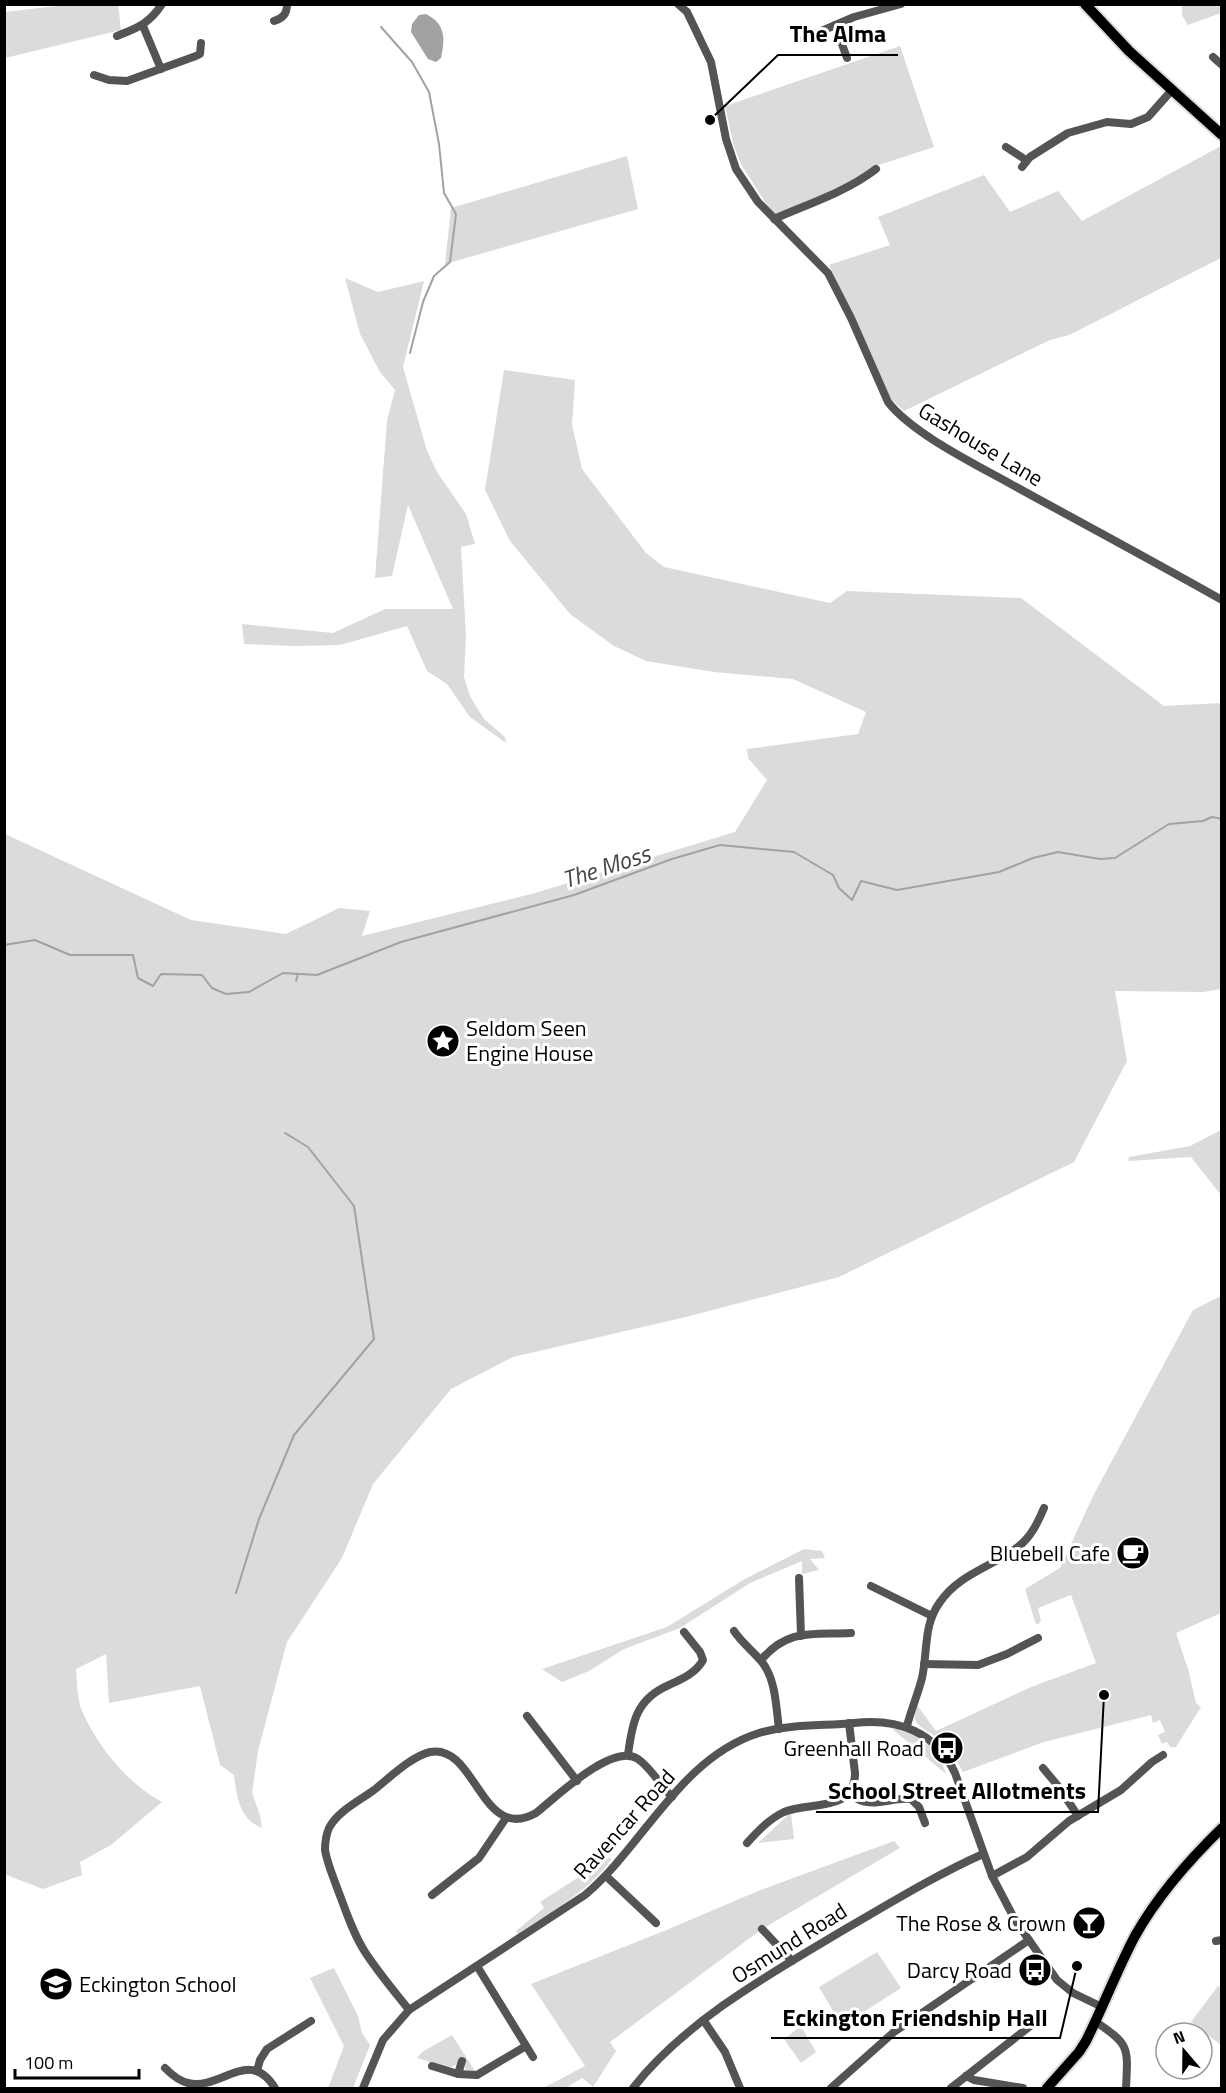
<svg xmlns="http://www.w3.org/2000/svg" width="1226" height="2093" font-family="'Titillium Web',sans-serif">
  <rect width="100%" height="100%" fill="#fff"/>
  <!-- green -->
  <g fill="#dbdbdb">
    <polygon points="118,4 121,30 5,58 5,12 56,6"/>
    <polygon points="1182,5 1221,5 1221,13 1188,25 1182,15"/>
    <polygon points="900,46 934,147 876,166 834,190 777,215 773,214 742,166 734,147 725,106"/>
    <polygon points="1221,146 1221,258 1069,335 1050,340 904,411 890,398 829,265 890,245 878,217 984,175 1010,212 1058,191 1082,221"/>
    <polygon points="627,156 638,209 445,264 451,208"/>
    <polygon points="345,278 378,292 424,281 403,367 427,451 437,472 466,514 475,544 461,547 466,636 464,677 470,696 484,719 505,737 506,743 470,717 447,684 427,671 407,626 340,645 297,646 244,644 242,624 333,633 385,609 453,609 408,505 392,576 375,578 387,421 395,390 380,372 360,334"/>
    <path d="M 504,370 L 575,380 L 572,425 L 582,469 L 646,553 L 664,567 L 830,603 L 847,591 L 1021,598 L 1164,706 L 1221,703 L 1221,989 L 1203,992 L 1115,991 L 1127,1061 L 1074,1162 L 839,1277 L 686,1317 L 513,1357 L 451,1389 L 373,1484 L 342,1558 L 287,1642 L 258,1751 L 252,1793 L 260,1815 L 262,1828 C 239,1819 237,1797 234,1775 L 220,1765 L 200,1686 L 109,1703 L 106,1654 L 76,1669 C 77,1681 77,1699 82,1711 C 98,1747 127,1783 162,1802 L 111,1845 L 80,1862 L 82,1875 L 43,1889 L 4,1874 L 5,834 L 191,920 L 286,934 L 339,908 L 370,911 L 362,936 L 535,893 L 735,832 L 767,780 L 748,758 L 747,749 L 858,734 L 866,712 L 793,679 L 714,672 L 646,661 L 614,646 L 570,614 L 510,541 L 485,490 Z"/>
    <polygon points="1221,1130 1221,1195 1191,1157 1128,1161 1129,1157 1190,1146"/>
    <path d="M 1221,1296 L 1221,1613 L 1176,1633 L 1188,1669 L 1196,1703 L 1201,1707 L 1176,1747 L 1170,1747 L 1167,1742 L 1162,1744 L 1158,1735 L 1165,1732 L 1160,1720 L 1153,1723 L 1151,1715 L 1044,1742 L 963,1772 C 957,1760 944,1744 933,1735 C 927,1730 918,1728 915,1719 C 914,1715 916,1709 917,1705 L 936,1731 L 1031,1687 L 1096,1663 L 1071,1595 L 1038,1608 L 1041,1622 L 1036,1625 L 1025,1589 L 1060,1568 L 1093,1496 L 1193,1310 Z"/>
    <polygon points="804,1549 822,1551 825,1558 810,1559 819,1570 802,1574 802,1561 750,1583 680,1628 624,1649 589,1671 562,1682 542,1669 667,1627 743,1580"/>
    <path d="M 891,1728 C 917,1733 939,1748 946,1774 Z"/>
    <polygon points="791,1814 794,1839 758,1843 786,1817"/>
    <polygon points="894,1841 900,1848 762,1929 610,2042 616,2051 593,2087 582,2078 566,2088 545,2087 585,2066 531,1984 664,1931 758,1891"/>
    <path d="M 610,1857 L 611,1860 C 587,1893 551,1911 518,1934 L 516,1931 L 544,1908 L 540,1902 Z"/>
    <polygon points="877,1952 901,1988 842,2026 819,1987"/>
    <polygon points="334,1968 358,2016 362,2033 370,2045 353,2088 328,2088 344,2046 310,1978"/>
    <polygon points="1218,1986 1221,1988 1221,2045 1191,2022"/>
    <polygon points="801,2026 816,2052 801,2063 784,2039"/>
    <polygon points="452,2035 475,2071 466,2070 465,2068 466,2061 448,2068 417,2058 422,2052"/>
  </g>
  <!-- water -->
  <path fill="#a2a2a2" d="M 426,14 C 446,24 445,39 441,58 L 436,62 L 428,59 L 411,32 L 412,24 L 419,15 Z"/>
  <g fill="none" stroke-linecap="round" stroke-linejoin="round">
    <!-- stream -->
    <g stroke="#a2a2a2" stroke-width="2">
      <polyline points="381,27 412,62 429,92 439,144 444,193 456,214 450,262 434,276 423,302 410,353"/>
      <polyline points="4,945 35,940 70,955 133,955 138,978 153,986 161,974 202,975 212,988 226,994 249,992 283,973 317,975 401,942 574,895 672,859 720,845 794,852 833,875 839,888 852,900 861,881 897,890 999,872 1033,858 1058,852 1100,859 1115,858 1169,824 1203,821 1212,817 1222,819"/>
      <polyline points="296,981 298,974"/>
      <polyline points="236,1593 259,1519 294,1435 374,1339 354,1206 308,1147 285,1133"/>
    </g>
    <!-- major casing -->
    <g stroke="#dbdbdb" stroke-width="14">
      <g id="major">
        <polyline points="1085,4 1129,51 1222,135"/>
        <path d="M 1047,2088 L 1079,2052 L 1086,2041 C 1103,2007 1117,1970 1135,1936 C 1158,1895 1188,1861 1222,1828"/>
      </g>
    </g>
    <!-- minor -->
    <g stroke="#545454" stroke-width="8">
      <path d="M 678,4 L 687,12 L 711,62 L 726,139 L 736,169 L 758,202 L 828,273 L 851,318 L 888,402 C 912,433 973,463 1009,483 C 1080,522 1151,560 1222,600"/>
      <path d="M 274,21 C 283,18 287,14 287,4"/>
      <polyline points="835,25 847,58"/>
      <polyline points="143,26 161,69"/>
      <path d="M 117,36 C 137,28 149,24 162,4"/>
      <polyline points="803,39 854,17 901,4"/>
      <polyline points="1213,57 1222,65"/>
      <polyline points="94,75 109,80 127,81 196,56 200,54 201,43"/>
      <polyline points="1006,147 1026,160"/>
      <polyline points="1022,167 1030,157 1068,133 1107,122 1131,124 1148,117 1172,90"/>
      <path d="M 774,219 C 808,204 846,192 876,169"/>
      <polyline points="799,1578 801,1636"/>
      <polyline points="871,1586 932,1616"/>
      <path d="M 734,1631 C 742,1643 753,1651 762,1662 C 776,1680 776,1707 779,1729"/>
      <path d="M 761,1660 C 788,1628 812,1635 851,1633"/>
      <polyline points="924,1664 978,1665 1007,1654 1038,1638"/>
      <polyline points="527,1716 577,1781"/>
      <path d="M 907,1726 C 911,1710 918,1694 922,1678 C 928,1651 923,1625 940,1602 C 960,1573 993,1567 1019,1546 C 1031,1537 1038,1522 1044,1508"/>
      <path d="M 628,1755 C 632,1723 636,1699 669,1685 C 682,1679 696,1673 703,1660 L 700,1652 L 684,1632"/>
      <polyline points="1043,1768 1058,1786 1078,1816"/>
      <path d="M 849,1794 C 872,1811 887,1797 911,1799 L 919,1807 L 925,1823"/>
      <path d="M 747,1843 C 758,1831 769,1819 784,1812 C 810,1801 855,1813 855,1773 L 849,1723"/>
      <polyline points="606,1876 656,1923"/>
      <polyline points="992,1876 1027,1857 1069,1821 1121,1790 1152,1762 1163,1755"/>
      <polyline points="432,1895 479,1858 506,1818"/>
      <polyline points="762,1929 792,1961"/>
      <polyline points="1216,1941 1222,1940"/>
      <polyline points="477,1966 533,2057"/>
      <path d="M 409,2010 C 394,1991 378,1972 365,1952 C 352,1932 345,1908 336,1885 C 332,1874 327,1862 325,1850 C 325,1843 326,1835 329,1828 C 338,1811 359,1801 374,1790 C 389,1778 412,1756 430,1752 C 476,1743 481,1844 536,1813 C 556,1797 613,1742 638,1759 C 651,1768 661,1786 672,1797"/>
      <polyline points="704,2021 725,2052 740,2088"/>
      <path d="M 1096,2022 C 1130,2045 1128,2047 1126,2088"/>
      <polyline points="432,2066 458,2074 477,2075 526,2046"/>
      <path d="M 165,2068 C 171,2074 179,2081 188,2083 C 221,2091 249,2046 275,2088"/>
      <polyline points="257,2071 260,2060 267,2049 311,2021"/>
      <polyline points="458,2074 462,2061"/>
      <polyline points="966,2076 974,2080 1023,2088"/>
      <path d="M 363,2088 L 383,2040 L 409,2010 L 585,1895 C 645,1844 680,1758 759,1733 C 789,1724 823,1726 854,1723 C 898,1718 936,1732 955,1773 L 992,1876 L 1015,1920 L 1057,1980 L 1073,1993 L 1102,2007"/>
      <path d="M 633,2088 C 686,2020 773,1972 847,1928 C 892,1902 936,1875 983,1854"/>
      <polyline points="831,2088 894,2032 1029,1940"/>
      <polyline points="951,2088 1043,2016"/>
    </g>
    <!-- major -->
    <use href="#major" stroke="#000" stroke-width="10"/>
  </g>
  <!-- icons -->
  <defs>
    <g id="sight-disc" transform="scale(1.725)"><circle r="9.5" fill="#000" stroke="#fff"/><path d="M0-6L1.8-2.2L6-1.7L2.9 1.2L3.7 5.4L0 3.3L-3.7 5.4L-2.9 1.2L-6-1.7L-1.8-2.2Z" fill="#fff"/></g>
    <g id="cafe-disc" transform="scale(1.725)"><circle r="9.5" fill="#000" stroke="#fff"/><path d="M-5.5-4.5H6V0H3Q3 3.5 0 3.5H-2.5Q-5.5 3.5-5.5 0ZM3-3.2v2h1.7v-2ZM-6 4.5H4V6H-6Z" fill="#fff"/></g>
    <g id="bus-disc" transform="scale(1.725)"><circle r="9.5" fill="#000" stroke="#fff"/><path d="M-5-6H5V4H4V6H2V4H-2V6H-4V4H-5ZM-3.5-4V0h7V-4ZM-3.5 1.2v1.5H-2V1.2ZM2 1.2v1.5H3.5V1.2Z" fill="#fff"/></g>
    <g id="bar-disc" transform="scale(1.725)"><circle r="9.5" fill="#000" stroke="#fff"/><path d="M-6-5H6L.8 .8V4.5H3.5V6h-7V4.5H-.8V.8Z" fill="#fff"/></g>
    <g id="school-disc" transform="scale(1.725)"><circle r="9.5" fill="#000" stroke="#fff"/><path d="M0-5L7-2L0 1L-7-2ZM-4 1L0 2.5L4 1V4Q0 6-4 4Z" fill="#fff"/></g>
  </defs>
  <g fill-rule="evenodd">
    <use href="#sight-disc" x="443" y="1041"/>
    <use href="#cafe-disc" x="1133" y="1553"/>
    <use href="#bus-disc" x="947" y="1748"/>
    <use href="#bar-disc" x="1089" y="1923"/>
    <use href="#bus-disc" x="1035" y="1970"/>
    <use href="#school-disc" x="56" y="1984"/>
  </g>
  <g text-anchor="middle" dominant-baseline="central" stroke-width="6" stroke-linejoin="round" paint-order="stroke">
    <!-- street labels -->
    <g font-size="22" fill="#000" stroke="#fff">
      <text transform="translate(981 444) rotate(31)">Gashouse Lane</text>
      <text transform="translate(624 1824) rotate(-48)">Ravencar Road</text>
      <text transform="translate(789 1943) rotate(-32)">Osmund Road</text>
    </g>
    <!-- poi labels -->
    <g font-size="22" fill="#000" stroke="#fff" text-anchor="end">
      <text x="466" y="1028" text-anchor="start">Seldom Seen<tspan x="466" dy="25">Engine House</tspan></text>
      <text x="1110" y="1553">Bluebell Cafe</text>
      <text x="924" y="1748">Greenhall Road</text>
      <text x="1066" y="1923">The Rose &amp; Crown</text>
      <text x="1012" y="1970">Darcy Road</text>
      <text x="79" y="1984" text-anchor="start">Eckington School</text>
    </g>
    <!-- water labels -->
    <g font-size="24" font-style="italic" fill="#434343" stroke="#fff">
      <text transform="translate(606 866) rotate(-18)">The Moss</text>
    </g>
  </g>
  <!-- callouts -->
  <path fill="none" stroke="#000" stroke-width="2" d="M710 120L778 55H898M1104 1695L1098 1812H816M1077 1966L1060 2038H771"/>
  <g fill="#000" stroke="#fff" stroke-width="2">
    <circle cx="710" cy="120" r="6"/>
    <circle cx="1104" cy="1695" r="6"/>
    <circle cx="1077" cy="1966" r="6"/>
  </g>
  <g font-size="24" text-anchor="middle" font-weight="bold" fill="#000" stroke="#fff" stroke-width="6" stroke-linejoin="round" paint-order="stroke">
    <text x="838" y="42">The Alma</text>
    <text x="957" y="1799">School Street Allotments</text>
    <text x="915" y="2026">Eckington Friendship Hall</text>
  </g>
  <!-- border -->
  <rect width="1226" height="2093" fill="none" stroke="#000000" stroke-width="12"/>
  <!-- north arrow -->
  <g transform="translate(1184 2051) rotate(340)"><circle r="28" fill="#ffffff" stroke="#999999" stroke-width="1.5"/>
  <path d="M0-4.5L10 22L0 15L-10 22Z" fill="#000000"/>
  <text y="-9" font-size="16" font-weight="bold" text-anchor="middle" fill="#000000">N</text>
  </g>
  <!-- scale -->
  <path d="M15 2069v9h124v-9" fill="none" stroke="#000000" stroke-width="3"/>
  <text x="24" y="2069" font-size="18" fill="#000000" stroke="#ffffff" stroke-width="4.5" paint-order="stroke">100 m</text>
</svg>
